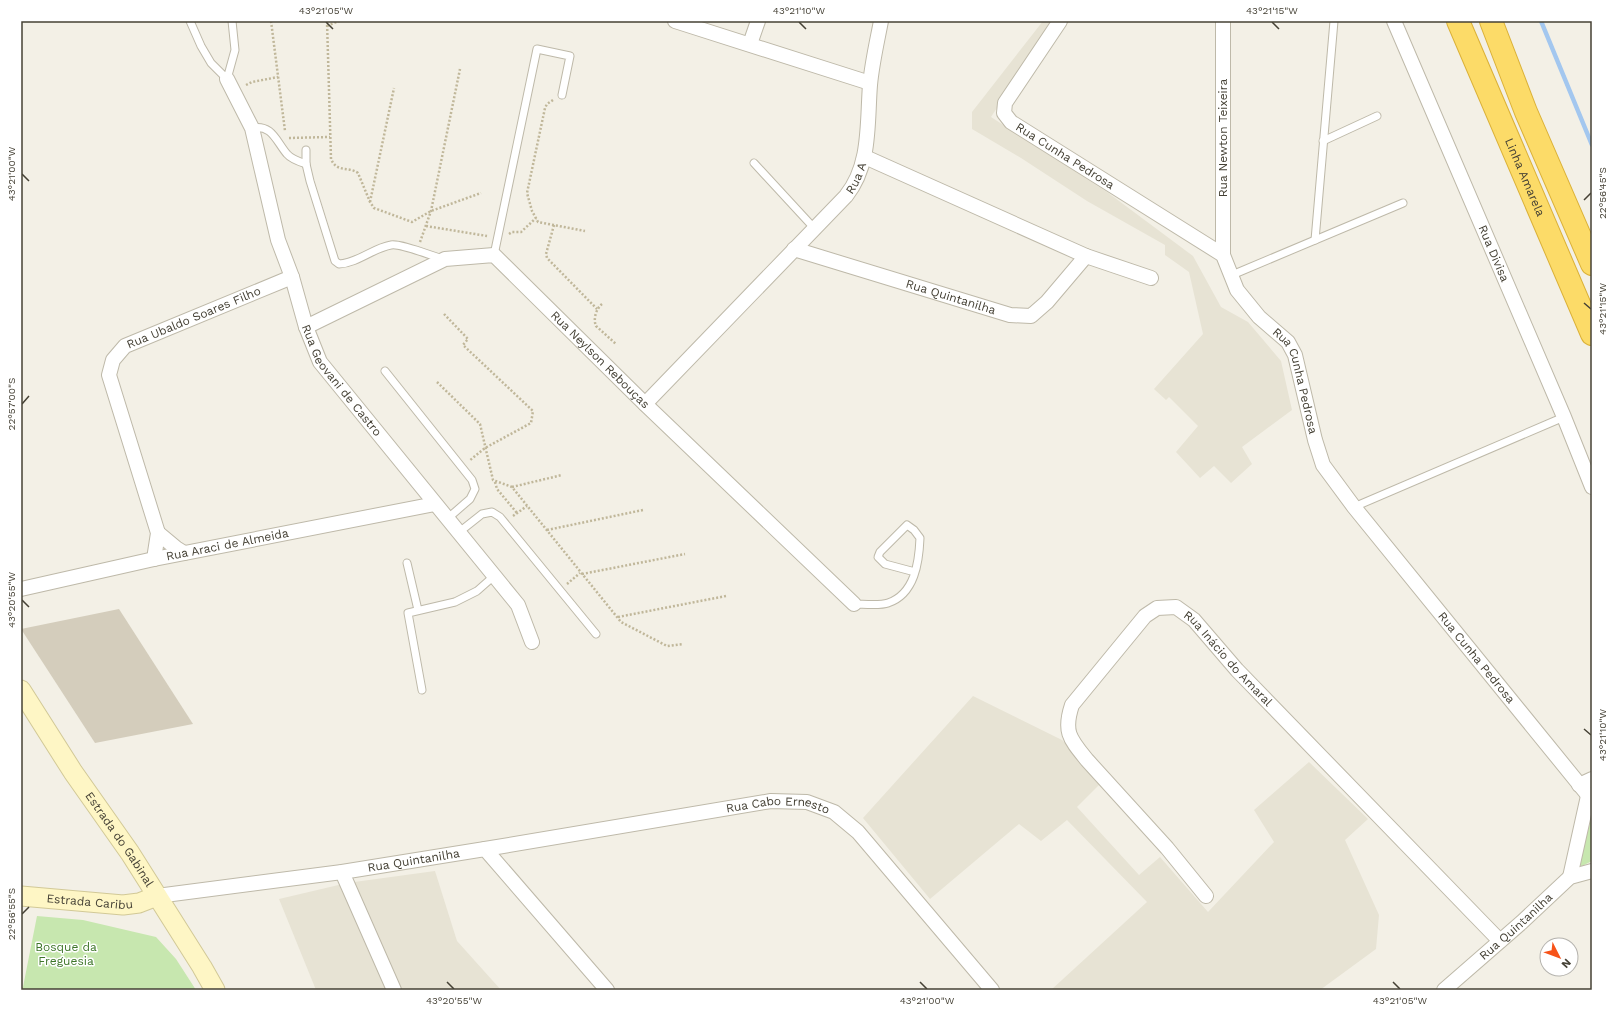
<svg xmlns="http://www.w3.org/2000/svg" width="1613" height="1011" font-family="'Work Sans',sans-serif">
  <rect width="100%" height="100%" fill="#f3f0e6"/>
  <!-- residential -->
  <g fill="#e7e3d4">
    <polygon points="1043,21 1054,21 991,117 1107,192 1193,256 1221,307 1248,322 1281,361 1292,410 1242,447 1252,464 1231,483 1214,466 1200,478 1176,452 1198,426 1169,397 1166,400 1154,389 1203,334 1189,272 1165,255 1165,245 1087,201 1021,158 972,129 972,112"/>
    <polygon points="973,696 1062,740 1096,772 1101,783 1077,807 1139,875 1160,857 1208,912 1274,842 1254,810 1309,762 1368,819 1345,840 1379,915 1376,949 1320,990 1051,990 1147,902 1067,820 1041,841 1019,824 930,899 863,818"/>
    <polygon points="435,871 457,941 501,990 316,990 279,899 347,883"/>
  </g>
  <!-- green -->
  <g fill="#c7e7af">
    <polygon points="1591,819 1592,861 1578,868"/>
    <polygon points="37,916 83,920 156,937 176,959 196,990 21,990 21,987 23,987"/>
  </g>
  <g fill="none" stroke-linecap="round" stroke-linejoin="round">
    <!-- stream -->
    <polyline stroke="#a3c7ef" stroke-width="4.5" points="1541,21 1592,145"/>
  </g>
  <!-- building -->
  <polygon fill="#d4cdbc" points="119,609 193,724 95,743 21,629"/>
  <g fill="none" stroke-linecap="round" stroke-linejoin="round">
    <!-- lane casing -->
    <g stroke="#beb9a9" stroke-width="9">
      <g id="lane">
        <polyline points="190,21 201,46 211,63 227,79 235,50 232,21"/>
        <path d="M 252,128 C 272,124 276,141 287,154 C 291,159 300,162 306,164"/>
        <polyline points="1323,141 1377,116"/>
        <path d="M 306,150 L 306,164 L 310,181 L 335,261 L 339,264 C 358,263 373,248 391,245 C 400,243 432,256 443,259"/>
        <polyline points="754,163 814,228"/>
        <polyline points="1315,240 1334,21"/>
        <polyline points="494,255 537,49 570,56 562,95"/>
        <polyline points="1232,275 1403,203"/>
        <polyline points="385,371 472,480 475,489 470,499 447,519"/>
        <polyline points="1354,507 1564,417"/>
        <polyline points="458,533 482,514 492,512 500,517 596,634"/>
        <polyline points="407,563 418,610"/>
        <path d="M 854,604 C 863,604 880,606 888,603 C 915,594 919,562 920,538 L 914,530 L 907,525 L 880,552 L 878,557 L 885,564 L 915,572"/>
        <polyline points="422,690 408,613 455,602 477,591 494,576"/>
      </g>
    </g>
    <!-- street casing -->
    <g stroke="#beb9a9" stroke-width="16">
      <g id="street">
        <polyline points="675,21 870,83"/>
        <path id="s1" d="M 1060,21 L 1005,103 L 1004,113 L 1011,122 L 1223,255 L 1237,290 L 1259,317 L 1288,342 L 1295,355 L 1315,440 L 1323,465 L 1354,507 L 1592,800"/>
        <polyline points="1223,21 1223,255"/>
        <path id="s2" d="M 1394,21 L 1564,417 L 1592,487"/>
        <polyline points="750,44 758,21"/>
        <path id="s3" d="M 227,79 L 252,128 L 278,240 L 292,277 L 306,327 L 320,362 L 518,605 L 532,642"/>
        <polyline points="865,157 1086,256 1151,278"/>
        <path id="s4" d="M 794,249 L 1010,315 L 1031,316 L 1047,302 L 1086,256"/>
        <path id="s5" d="M 306,327 L 445,259 L 494,255 L 645,404 L 854,604"/>
        <path id="s6" d="M 645,404 L 846,196 C 871,165 867,123 870,85 C 872,63 877,42 881,21"/>
        <polyline points="158,533 176,548 184,553"/>
        <path id="s7" d="M 154,559 L 158,533 L 109,375 L 113,360 L 125,346 L 292,277"/>
        <path id="s8" d="M 21,589 L 154,559 L 435,504"/>
        <polyline points="1579,785 1592,779"/>
        <path id="s9" d="M 485,849 L 771,801 L 807,802 L 834,812 L 858,832 L 992,990"/>
        <polyline points="342,872 394,990"/>
        <polyline points="1570,877 1588,796"/>
        <path id="s10" d="M 157,896 L 342,872 L 485,849 L 607,990"/>
        <path id="s11" d="M 1206,896 L 1167,848 L 1087,760 C 1070,739 1063,732 1072,705 L 1145,616 L 1157,608 L 1176,607 L 1194,620 L 1237,670 L 1500,941"/>
        <path id="s12" d="M 1444,990 L 1522,922 L 1570,877 L 1592,871"/>
      </g>
    </g>
    <!-- secondary casing -->
    <g stroke="#d2c997" stroke-width="21">
      <g id="secondary">
        <path id="s13" d="M 21,690 L 73,772 L 130,853 L 202,967 L 215,990"/>
        <path id="s14" d="M 21,896 L 123,905 L 139,903 L 157,896"/>
      </g>
    </g>
    <!-- highway casing -->
    <g stroke="#dbb138" stroke-width="24">
      <g id="highway">
        <path id="s15" d="M 1458,21 L 1592,334"/>
        <polyline points="1491,21 1526,112 1592,264"/>
      </g>
    </g>
    <!-- path -->
    <g stroke="#c0b79a" stroke-width="2.5" stroke-dasharray="2 2" stroke-linecap="butt">
      <polyline points="271,21 285,131"/>
      <path d="M 327,21 L 331,159 C 337,173 348,166 358,173 L 370,202 L 374,208 L 412,222 L 431,211 L 481,193"/>
      <polyline points="327,26 339,21"/>
      <polyline points="246,85 252,82 278,77"/>
      <polyline points="553,100 547,104 545,108 527,193 532,211 538,222 585,231"/>
      <polyline points="289,138 330,137"/>
      <polyline points="370,202 394,88"/>
      <polyline points="554,225 546,254 547,258 597,309"/>
      <polyline points="426,226 487,236"/>
      <polyline points="509,234 512,232 521,232 536,218"/>
      <polyline points="420,242 431,211 460,69"/>
      <path d="M 602,304 C 596,309 593,319 596,326 L 616,344"/>
      <polyline points="444,314 468,339 463,345 533,411 531,423 485,448 469,461"/>
      <polyline points="437,382 480,424 493,480 512,487 617,617 621,622 667,646 683,644"/>
      <polyline points="495,482 497,489 517,513"/>
      <polyline points="512,487 562,475"/>
      <polyline points="513,516 527,506"/>
      <polyline points="547,530 643,510"/>
      <polyline points="582,574 685,554"/>
      <polyline points="567,584 580,573"/>
      <polyline points="618,617 726,596"/>
    </g>
    <!-- lane -->
    <use href="#lane" stroke="#fff" stroke-width="7"/>
    <!-- street -->
    <use href="#street" stroke="#fff" stroke-width="14"/>
    <!-- secondary -->
    <use href="#secondary" stroke="#fef6c5" stroke-width="19"/>
    <!-- highway -->
    <use href="#highway" stroke="#fcdb68" stroke-width="22"/>
  </g>
  <!-- ticks -->
  <path fill="none" stroke="#454135" stroke-width="1.5" d="M 326,22 L 333,29M 799,22 L 806,29M 1272,22 L 1279,29M 22,174 L 29,181M 1584,200 L 1591,193M 1584,303 L 1591,309M 22,404 L 29,396M 22,600 L 29,607M 1584,729 L 1591,735M 22,914 L 29,907M 447,982 L 454,989M 920,982 L 927,989M 1393,982 L 1400,989"/>
  <g text-anchor="middle" dominant-baseline="central" stroke-width="3" stroke-linejoin="round" paint-order="stroke">
    <!-- street labels -->
    <g font-size="12" fill="#454135" stroke="#fff">
      <text transform="translate(1223 138) rotate(-90)">Rua Newton Teixeira</text>
      <text stroke="none"><textPath href="#s1" startOffset="184">Rua Cunha Pedrosa</textPath></text>
      <text stroke="none"><textPath href="#s15" startOffset="170">Linha Amarela</textPath></text>
      <text stroke="none"><textPath href="#s6" startOffset="310">Rua A</textPath></text>
      <text stroke="none"><textPath href="#s2" startOffset="253">Rua Divisa</textPath></text>
      <text stroke="none"><textPath href="#s4" startOffset="164">Rua Quintanilha</textPath></text>
      <text stroke="none"><textPath href="#s7" startOffset="300">Rua Ubaldo Soares Filho</textPath></text>
      <text stroke="none"><textPath href="#s5" startOffset="353">Rua Neylson Rebouças</textPath></text>
      <text stroke="none"><textPath href="#s3" startOffset="326">Rua Geovani de Castro</textPath></text>
      <text stroke="none"><textPath href="#s1" startOffset="520">Rua Cunha Pedrosa</textPath></text>
      <text stroke="none"><textPath href="#s8" startOffset="211">Rua Araci de Almeida</textPath></text>
      <text stroke="none"><textPath href="#s1" startOffset="856">Rua Cunha Pedrosa</textPath></text>
      <text stroke="none"><textPath href="#s11" startOffset="464">Rua Inácio do Amaral</textPath></text>
      <text stroke="none"><textPath href="#s9" startOffset="297">Rua Cabo Ernesto</textPath></text>
      <text stroke="none"><textPath href="#s13" startOffset="179">Estrada do Gabinal</textPath></text>
      <text stroke="none"><textPath href="#s10" startOffset="259">Rua Quintanilha</textPath></text>
      <text stroke="none"><textPath href="#s14" startOffset="69">Estrada Caribu</textPath></text>
      <text stroke="none"><textPath href="#s12" startOffset="96">Rua Quintanilha</textPath></text>
    </g>
    <!-- park labels -->
    <g font-size="12" fill="#3e7629" stroke="#fff">
      <text x="66" y="947">Bosque da<tspan x="66" dy="14">Freguesia</tspan></text>
    </g>
  </g>
  <!-- border -->
  <rect width="1613" height="1011" fill="none" stroke="#ffffff" stroke-width="44"/>
  <!-- north arrow -->
  <g transform="translate(1559 957) rotate(132)"><circle r="19" fill="#ffffff" stroke="#b5b3ae"/>
  <path d="M0-3L7 15L0 10L-7 15Z" fill="#f75319"/>
  <text y="-6" font-size="11" font-weight="bold" text-anchor="middle" fill="#454135">N</text>
  </g>
  <rect x="22" y="22" width="1569" height="967" fill="none" stroke="#454135" stroke-width="1.5"/>
  <g font-size="10" text-anchor="middle" fill="#454135">
    <text x="326" y="14">43°21'05"W</text>
    <text x="799" y="14">43°21'10"W</text>
    <text x="1272" y="14">43°21'15"W</text>
    <text transform="translate(11 174) rotate(-90)" y="4">43°21'00"W</text>
    <text transform="translate(1602 193) rotate(-90)" y="4">22°56'45"S</text>
    <text transform="translate(1602 309) rotate(-90)" y="4">43°21'15"W</text>
    <text transform="translate(11 404) rotate(-90)" y="4">22°57'00"S</text>
    <text transform="translate(11 600) rotate(-90)" y="4">43°20'55"W</text>
    <text transform="translate(1602 735) rotate(-90)" y="4">43°21'10"W</text>
    <text transform="translate(11 914) rotate(-90)" y="4">22°56'55"S</text>
    <text x="454" y="1004">43°20'55"W</text>
    <text x="927" y="1004">43°21'00"W</text>
    <text x="1400" y="1004">43°21'05"W</text>
  </g>
</svg>
